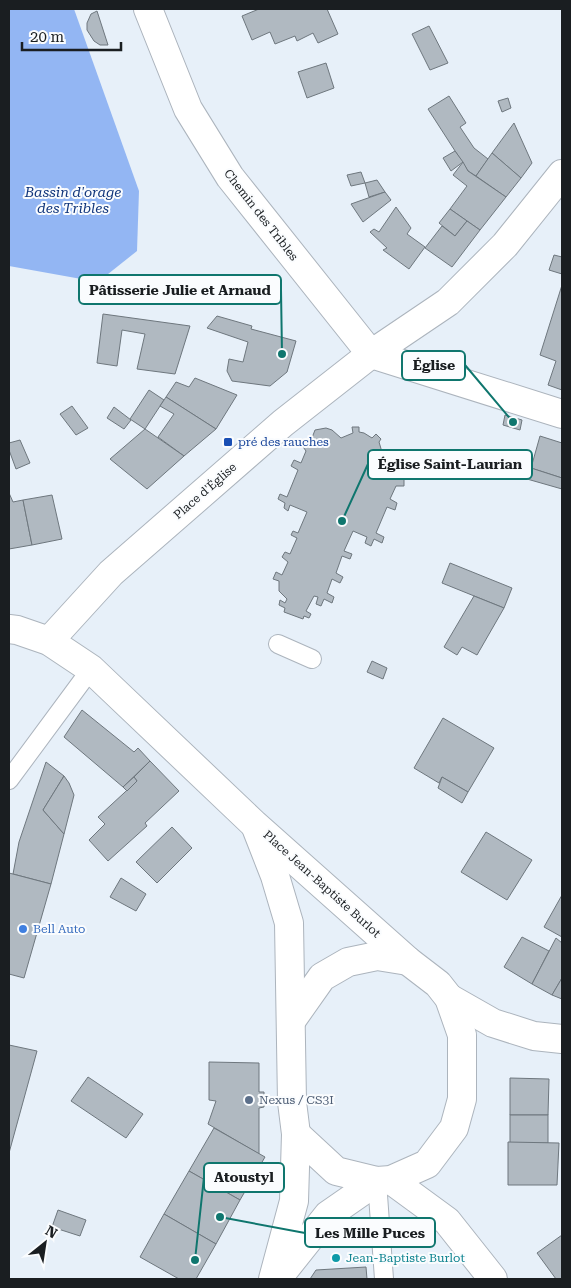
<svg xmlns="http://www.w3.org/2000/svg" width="571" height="1288" font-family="'Roboto Serif',serif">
  <rect width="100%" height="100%" fill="#e7f0f9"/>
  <!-- water -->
  <polygon fill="#93b6f3" points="9,9 74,9 139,191 137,251 98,282 9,266"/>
  <!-- building -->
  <g fill="#b0b9c1" stroke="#6e777e">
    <polygon points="259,9 327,9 338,34 318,43 313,33 297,41 295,36 275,44 270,32 252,40 242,16"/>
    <polygon points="97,11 108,45 100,45 94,41 87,30 87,23 91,14"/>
    <polygon points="429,26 448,63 430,70 412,34"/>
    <polygon points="326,63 334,88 307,98 298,72"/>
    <polygon points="449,96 466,123 460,127 474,148 488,159 476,176 468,171 428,109"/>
    <polygon points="508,98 511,108 502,112 498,101"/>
    <polygon points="514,123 532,163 521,178 492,153"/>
    <polygon points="455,151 463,162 451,171 443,158"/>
    <polygon points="492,153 521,178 506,197 476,176"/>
    <polygon points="463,162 468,171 506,197 480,230 450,209 467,186 453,175"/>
    <polygon points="361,172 365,183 351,186 347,175"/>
    <polygon points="377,180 385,192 369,197 365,183"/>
    <polygon points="385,192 391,200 363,222 351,204"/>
    <polygon points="396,207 411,228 407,234 425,247 409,269 383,250 387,248 370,232 374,229 379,232"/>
    <polygon points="450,209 467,221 455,236 439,223"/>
    <polygon points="467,221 480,230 452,267 425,248 442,226 455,236"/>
    <polygon points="554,255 562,257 562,274 549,270"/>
    <polygon points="562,285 562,390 548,385 556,361 540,355"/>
    <polygon points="103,314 190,326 175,374 137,369 145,334 122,330 117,366 97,363"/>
    <polygon points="217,316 252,326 251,329 296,341 287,372 270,386 232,381 227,371 229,359 243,362 248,342 207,328"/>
    <polygon points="195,378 237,395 216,429 166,397 176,382 189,387"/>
    <polygon points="149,390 164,400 145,429 130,419"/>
    <polygon points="166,397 216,429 184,456 158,437 174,414 160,406"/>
    <polygon points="72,406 88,428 76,435 60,414"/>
    <polygon points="114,407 131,420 124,429 107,418"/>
    <polygon points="505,415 522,420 520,430 503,425"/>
    <polygon points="352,427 359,427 359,432 364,433 372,438 376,434 381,439 379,442 382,452 394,454 400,456 405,463 399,478 404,479 404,486 396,486 390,499 397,503 395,510 387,507 376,533 384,537 382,543 374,539 371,546 365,543 367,537 353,531 344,551 352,554 350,559 342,556 336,573 343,577 340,583 332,579 327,593 334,597 332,603 324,599 321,606 316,604 318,597 314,596 306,611 311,614 309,618 304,616 303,619 284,612 285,608 279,605 280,600 285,603 287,599 279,591 279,581 273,579 276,572 282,575 288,562 282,557 285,552 290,554 297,538 291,535 293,531 298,533 307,512 290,505 288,511 284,508 285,503 278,499 280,494 287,497 298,470 291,466 294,460 301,463 306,451 301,444 306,440 310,443 315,430 326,428 332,430 341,438 353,433"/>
    <polygon points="145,429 184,456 147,489 110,459"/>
    <polygon points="540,436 562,443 562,478 531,468"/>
    <polygon points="20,440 30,463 16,469 9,450 9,443"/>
    <polygon points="531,468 562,478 562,489 527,479"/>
    <polygon points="9,493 13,502 23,500 32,545 9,549"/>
    <polygon points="52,495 62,539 32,545 23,500"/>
    <polygon points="450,563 512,588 504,608 442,583"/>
    <polygon points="474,596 504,608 477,655 462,647 457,655 444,647"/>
    <polygon points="372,661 387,668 383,679 367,672"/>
    <polygon points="82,710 134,752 138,748 150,761 123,787 64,737"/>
    <polygon points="443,718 494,748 468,792 442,777 439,783 414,768"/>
    <polygon points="150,761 179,791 145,823 147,826 108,861 89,840 105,824 98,817 137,781 134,777"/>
    <polygon points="46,762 64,776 43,810 64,834 51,884 13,874 19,842"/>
    <polygon points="64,776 69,783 74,795 64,834 43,810"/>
    <polygon points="134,777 137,781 127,791 123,787"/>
    <polygon points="442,777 468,792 462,803 438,788"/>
    <polygon points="172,827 192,848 157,883 136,862"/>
    <polygon points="486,832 532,860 507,900 461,872"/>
    <polygon points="9,873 51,884 24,978 9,974"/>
    <polygon points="121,878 146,894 136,911 110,897"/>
    <polygon points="562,895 562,937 544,927"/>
    <polygon points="522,937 549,951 532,984 504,967"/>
    <polygon points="556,938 562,943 562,978 552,995 532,984"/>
    <polygon points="562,978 562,999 552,995"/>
    <polygon points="9,1045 37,1051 9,1153"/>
    <polygon points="209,1062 259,1063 259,1092 264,1092 264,1107 259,1108 259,1154 208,1124 216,1101 209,1100"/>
    <polygon points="88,1077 143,1114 126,1138 71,1101"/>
    <polygon points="510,1078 549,1079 548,1115 510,1115"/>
    <rect x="510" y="1115" width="38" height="28"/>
    <polygon points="214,1128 265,1157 240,1200 189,1171"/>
    <polygon points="508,1142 559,1143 557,1185 508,1185"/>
    <polygon points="189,1171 240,1200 216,1244 164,1214"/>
    <polygon points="58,1210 86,1220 80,1236 52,1227"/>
    <polygon points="164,1214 216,1244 196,1279 179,1279 140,1257"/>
    <polygon points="562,1235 562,1279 556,1279 537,1253"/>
    <polygon points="366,1267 367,1279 310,1279 316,1270"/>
  </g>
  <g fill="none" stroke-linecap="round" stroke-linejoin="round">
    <!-- lane casing -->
    <g stroke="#acb4bd" stroke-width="20">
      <g id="lane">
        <polyline points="278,644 312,659"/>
        <polyline points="9,780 91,669"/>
        <polyline points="377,1181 384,1279"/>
      </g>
    </g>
    <!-- street casing -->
    <g stroke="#acb4bd" stroke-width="30">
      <polyline id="street" points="148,9 188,109 230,177 371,354 562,414"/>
    </g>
    <!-- secondary casing -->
    <g stroke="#acb4bd" stroke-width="30">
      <g id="secondary">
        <polyline points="9,629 17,630 49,641 91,669 254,824 408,961 438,984 449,998 462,1035 462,1099 454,1128 427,1164 391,1180 377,1181 336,1171 296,1134"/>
        <polyline points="49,641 111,573 283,423 371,354 448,302 505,245 562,174"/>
        <polyline points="257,830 275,876 289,923 292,1102 296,1134 294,1201 273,1279"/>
        <polyline points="449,998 493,1023 534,1036 562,1039"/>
        <polyline points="291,1021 322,977 348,962 377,956 408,961"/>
        <polyline points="391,1180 447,1221 493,1279"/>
        <polyline points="277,1279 328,1215 377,1181"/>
      </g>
    </g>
    <!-- lane -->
    <use href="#lane" stroke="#fff" stroke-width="18"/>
    <!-- street -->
    <use href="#street" stroke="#fff" stroke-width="28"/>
    <!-- secondary -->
    <use href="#secondary" stroke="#fff" stroke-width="28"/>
  </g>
  <!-- markers -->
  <rect fill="#1a4fb4" stroke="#fafcfe" stroke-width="2" x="223" y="437" width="10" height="10" rx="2.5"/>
  <circle fill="#3f7fe0" stroke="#fafcfe" stroke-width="2" cx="23" cy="929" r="5"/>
  <circle fill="#5c6f8a" stroke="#fafcfe" stroke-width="2" cx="249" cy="1100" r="5"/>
  <circle fill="#0f9aa8" stroke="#fafcfe" stroke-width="2" cx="336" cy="1258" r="5"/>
  <g text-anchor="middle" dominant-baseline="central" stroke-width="4" stroke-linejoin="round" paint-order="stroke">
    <!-- street labels -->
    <g font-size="12" fill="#1a1e21" stroke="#fafcfe">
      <text transform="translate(261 215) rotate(52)">Chemin des Tribles</text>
      <text transform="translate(205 491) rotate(-41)">Place d'Église</text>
      <text transform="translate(322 884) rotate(42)">Place Jean-Baptiste Burlot</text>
    </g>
    <!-- transit labels -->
    <g font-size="12" fill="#164399" stroke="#fafcfe" text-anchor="start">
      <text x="238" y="442">pré des rauches</text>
    </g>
    <!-- shop labels -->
    <g font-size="12" fill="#366cbe" stroke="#fafcfe" text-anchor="start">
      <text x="33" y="929">Bell Auto</text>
    </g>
    <!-- service labels -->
    <g font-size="12" fill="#4e5e75" stroke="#fafcfe" text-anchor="start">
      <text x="259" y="1100">Nexus / CS3I</text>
    </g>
    <!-- culture labels -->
    <g font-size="12" fill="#0d838f" stroke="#fafcfe" text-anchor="start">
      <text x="346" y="1258">Jean-Baptiste Burlot</text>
    </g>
    <!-- water labels -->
    <g font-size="14" font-style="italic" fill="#11367c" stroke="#fafcfe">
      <text x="73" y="192">Bassin d'orage<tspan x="73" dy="16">des Tribles</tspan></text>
    </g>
  </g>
  <!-- callouts -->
  <path fill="none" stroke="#0f766e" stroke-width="2" d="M282 354L281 290M513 422L465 365M342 521L368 464M195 1260L204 1177M220 1217L305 1233"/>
  <g fill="#0f766e" stroke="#fafcfe" stroke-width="2">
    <circle cx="282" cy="354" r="5"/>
    <circle cx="513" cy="422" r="5"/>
    <circle cx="342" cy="521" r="5"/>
    <circle cx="195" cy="1260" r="5"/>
    <circle cx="220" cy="1217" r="5"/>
  </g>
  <g fill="#fafcfe" stroke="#0f766e" stroke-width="2">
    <rect x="79" y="275" width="202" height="29" rx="5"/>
    <rect x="402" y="351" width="63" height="29" rx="5"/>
    <rect x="368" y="450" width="164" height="29" rx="5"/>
    <rect x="204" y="1163" width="80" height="29" rx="5"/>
    <rect x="305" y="1218" width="130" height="29" rx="5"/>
  </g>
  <g font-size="14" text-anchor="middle" font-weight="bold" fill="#1a1e21">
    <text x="180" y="295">Pâtisserie Julie et Arnaud</text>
    <text x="434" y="370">Église</text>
    <text x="450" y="469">Église Saint-Laurian</text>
    <text x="244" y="1182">Atoustyl</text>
    <text x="370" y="1238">Les Mille Puces</text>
  </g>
  <!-- border -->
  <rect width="571" height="1288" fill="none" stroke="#1a1e21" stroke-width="20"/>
  <!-- north arrow -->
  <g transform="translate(45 1243) rotate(30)" stroke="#fafcfe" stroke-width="4" paint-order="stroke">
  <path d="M0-4L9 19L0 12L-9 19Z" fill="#1a1e21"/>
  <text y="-8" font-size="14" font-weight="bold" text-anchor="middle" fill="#1a1e21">N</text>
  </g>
  <!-- scale -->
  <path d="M22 42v8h99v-8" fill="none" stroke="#1a1e21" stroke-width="2.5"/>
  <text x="30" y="42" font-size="15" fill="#1a1e21" stroke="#fafcfe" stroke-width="4" paint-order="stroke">20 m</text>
</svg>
